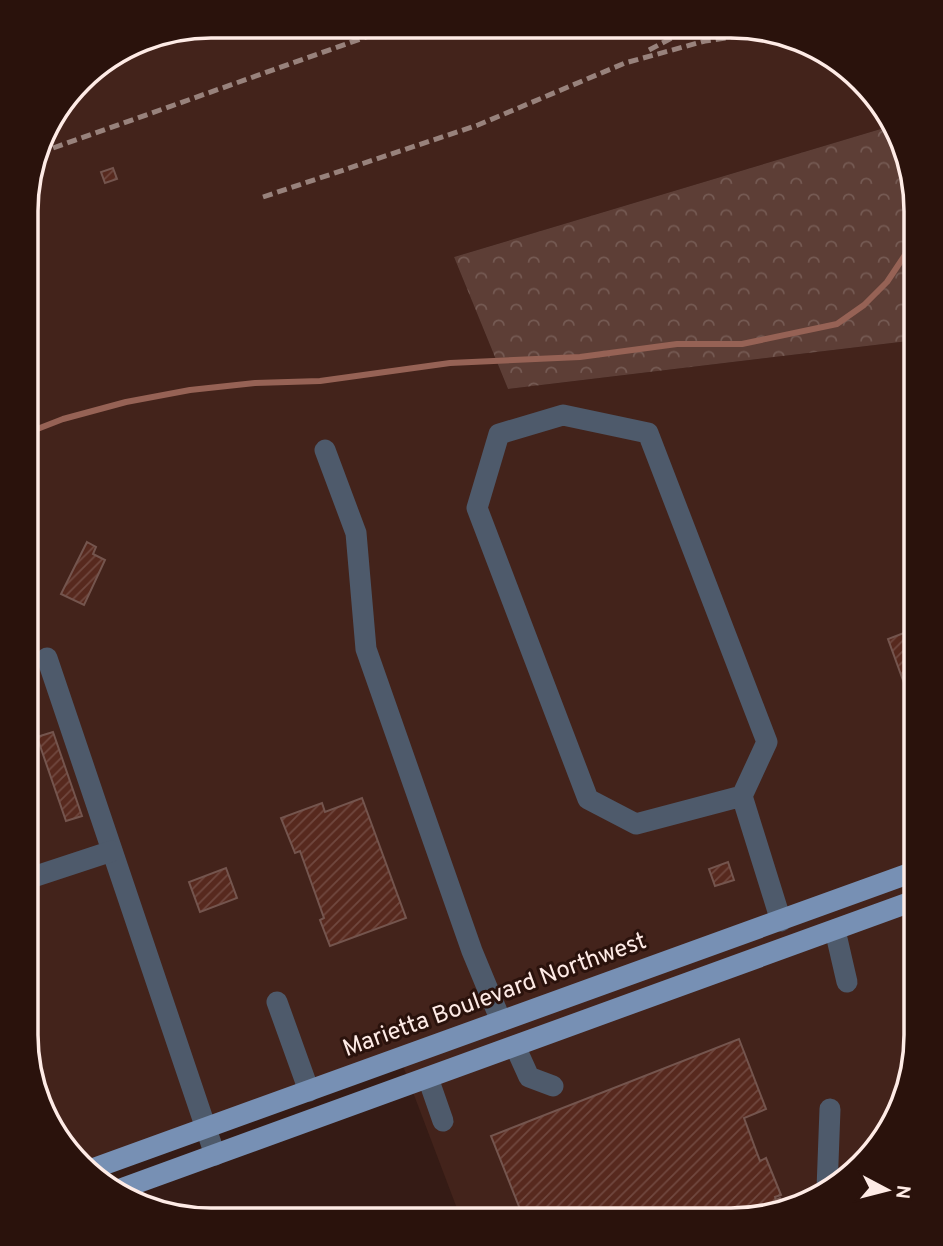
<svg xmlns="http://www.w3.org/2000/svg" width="943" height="1246" font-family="Overpass,sans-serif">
  <defs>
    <pattern id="forest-crowns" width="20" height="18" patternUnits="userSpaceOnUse" patternTransform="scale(1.75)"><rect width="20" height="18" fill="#5d3e36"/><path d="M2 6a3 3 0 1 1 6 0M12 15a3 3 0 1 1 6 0" fill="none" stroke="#755a53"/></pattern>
    <pattern id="building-hatch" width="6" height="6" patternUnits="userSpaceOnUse" patternTransform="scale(1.75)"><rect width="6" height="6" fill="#57291e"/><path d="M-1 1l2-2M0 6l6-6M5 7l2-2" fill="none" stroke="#70483f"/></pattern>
  </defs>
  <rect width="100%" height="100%" fill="#351b15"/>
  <!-- built -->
  <polygon fill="#43231b" points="227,26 756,28 844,64 894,125 454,257 508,389 917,340 916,1047 886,1137 814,1200 732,1220 461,1219 400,1058 90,1167 46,1117 26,1035 28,187 51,119 90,72 110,61"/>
  <!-- forest -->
  <g fill="url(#forest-crowns)">
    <polygon points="212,26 227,26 110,61 152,36"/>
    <polygon points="894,125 897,129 917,211 917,340 508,389 454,257"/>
  </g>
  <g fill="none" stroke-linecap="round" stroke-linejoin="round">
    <!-- stream -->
    <polyline stroke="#966255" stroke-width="6" points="27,433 63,419 126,402 190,390 255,383 320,381 450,363 580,357 677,344 742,344 837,324 864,305 887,282 905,255 908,246 917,237"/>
  </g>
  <!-- building -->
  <g fill="url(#building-hatch)" stroke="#74554e" stroke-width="2">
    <polygon points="113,168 117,179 105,183 101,172"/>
    <polygon points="87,542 96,547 93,554 105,560 84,605 61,594"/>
    <polygon points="917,628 916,716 888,639"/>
    <polygon points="53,732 82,816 66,821 37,737"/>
    <polygon points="362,798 406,918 330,946 320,920 324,918 300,851 295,853 281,818 322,803 325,812"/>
    <polygon points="728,862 734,880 715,886 709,869"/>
    <polygon points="226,868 237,898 200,912 189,882"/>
    <polygon points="739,1039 766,1109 744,1118 760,1161 766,1158 781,1195 775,1197 776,1200 780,1198 784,1207 732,1220 524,1219 491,1136"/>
    <polygon points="380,1209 383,1219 354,1219"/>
  </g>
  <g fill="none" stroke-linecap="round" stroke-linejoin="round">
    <!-- minor -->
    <g stroke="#4e5a6b" stroke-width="21">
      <polyline points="325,450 356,533 366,649 472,951 501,1021"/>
      <polyline points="47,658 215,1155"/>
      <polyline points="742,796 636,824 588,799 477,508 499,434 563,415 648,433 767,742 742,796 781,921"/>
      <polyline points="27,879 112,851"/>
      <polyline points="835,930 847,982"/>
      <polyline points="277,1002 309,1091"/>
      <polyline points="515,1046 529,1077 553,1086"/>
      <polyline points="428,1078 443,1121"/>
      <polyline points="827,1189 830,1109"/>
    </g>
    <!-- major -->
    <g stroke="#7790b4" stroke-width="21">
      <polyline points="92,1169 916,871"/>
      <polyline points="115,1191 916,900"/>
    </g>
    <!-- rail -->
    <g stroke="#98827c" stroke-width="5" stroke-dasharray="10 5" stroke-linecap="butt">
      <polyline points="649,50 691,28"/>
      <polyline points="39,153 394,27"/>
      <polyline points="263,197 478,125 625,63 705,41 766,32"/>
    </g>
  </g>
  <g text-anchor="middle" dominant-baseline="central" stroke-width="6" stroke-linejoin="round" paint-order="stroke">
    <!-- street labels -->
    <g font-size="24" fill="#feebe6" stroke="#2a120c">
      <text transform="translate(495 996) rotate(-20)">Marietta Boulevard Northwest</text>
    </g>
  </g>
  <!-- crop -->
  <path d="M0 0H943V1246H0ZM211 38H731A173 173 0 0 1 904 211V1035A173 173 0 0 1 731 1208H211A173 173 0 0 1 38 1035V211A173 173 0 0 1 211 38Z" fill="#2a120c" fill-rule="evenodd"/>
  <path fill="none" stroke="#feebe6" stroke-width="3.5" d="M211 38H731A173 173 0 0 1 904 211V1035A173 173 0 0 1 731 1208H211A173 173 0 0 1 38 1035V211A173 173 0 0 1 211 38Z"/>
  <!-- north arrow -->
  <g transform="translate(887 1190) rotate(97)" stroke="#2a120c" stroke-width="5" paint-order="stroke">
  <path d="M0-5L12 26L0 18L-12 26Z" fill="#feebe6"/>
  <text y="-10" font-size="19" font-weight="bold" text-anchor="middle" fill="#feebe6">N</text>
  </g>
</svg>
